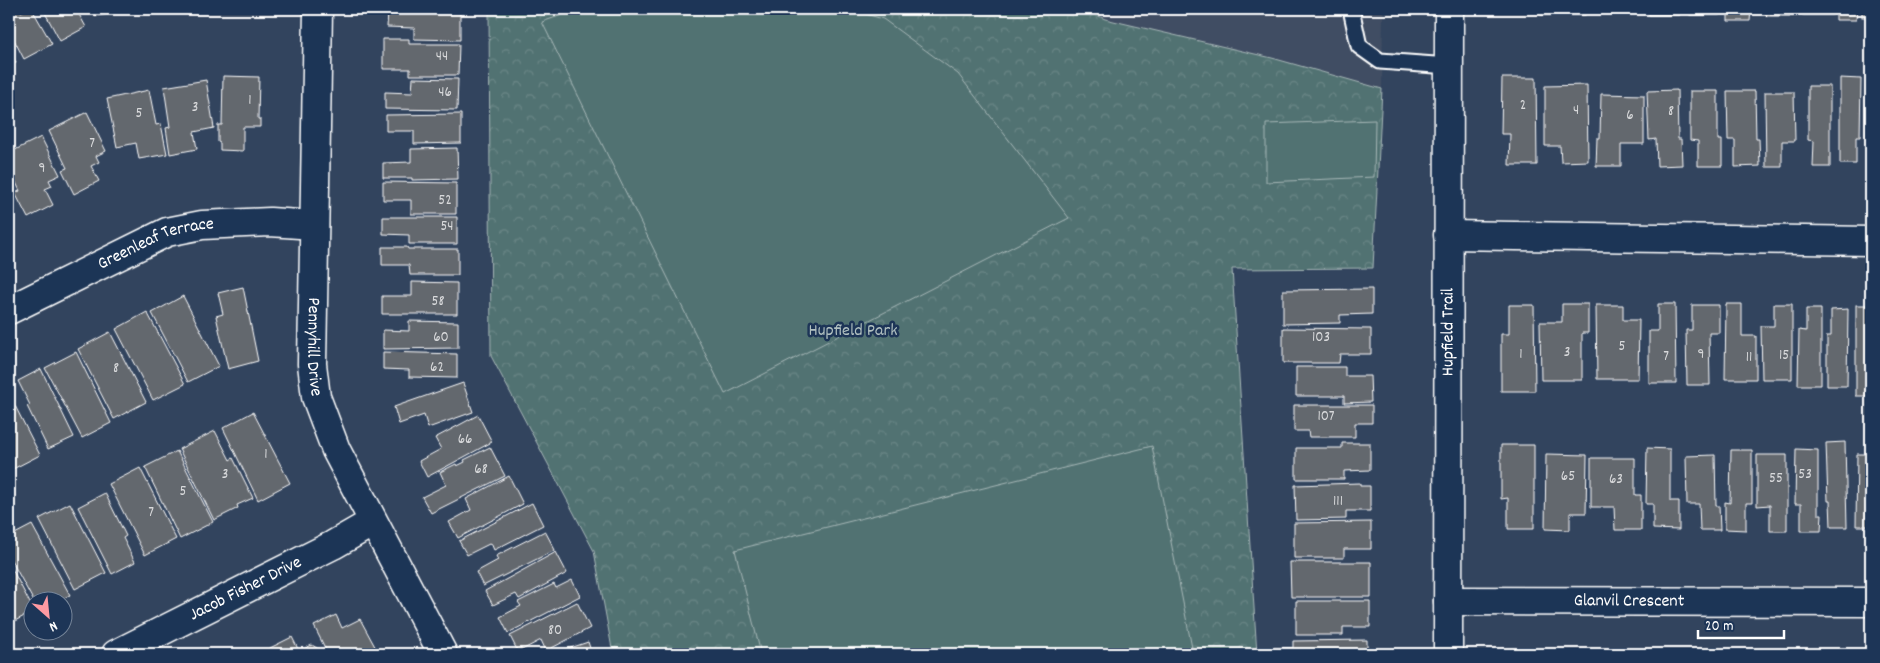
<svg xmlns="http://www.w3.org/2000/svg" width="1880" height="663" font-family="Dekko,sans-serif">
  <defs>
    <pattern id="park-crowns" width="20" height="18" patternUnits="userSpaceOnUse" patternTransform="scale(1.25)"><rect width="20" height="18" fill="#517272"/><path d="M2 6a3 3 0 1 1 6 0M12 15a3 3 0 1 1 6 0" fill="none" stroke="#6b8787"/></pattern>
  </defs>
  <rect width="100%" height="100%" fill="#32445e"/>
  <filter id="ink" filterUnits="userSpaceOnUse"><feTurbulence type="fractalNoise" baseFrequency=".02" numOctaves="2"/><feDisplacementMap in="SourceGraphic" scale="10" xChannelSelector="R" yChannelSelector="G"/><feConvolveMatrix kernelMatrix="1 2 1 2 8 2 1 2 1" color-interpolation-filters="sRGB"/></filter>
  <g filter="url(#ink)">
    <!-- built -->
    <polygon fill="#414e63" points="1084,9 1383,9 1382,89 1272,58 1105,19"/>
    <!-- park -->
    <polygon fill="url(#park-crowns)" stroke="#a8b8b8" points="489,9 1084,9 1105,19 1272,58 1382,89 1373,268 1232,269 1257,654 613,654 594,551 491,356"/>
    <!-- pitch -->
    <g fill="#517272" stroke="#a8b8b8">
      <polygon points="579,9 848,9 883,19 958,74 1069,218 725,394 542,22"/>
      <polygon points="1375,120 1374,177 1266,182 1266,124"/>
      <polygon points="1152,446 1192,648 1164,654 761,654 735,550"/>
    </g>
    <!-- building -->
    <g fill="#64676e" stroke="#fff">
      <polygon points="9,9 19,9 21,12 27,9 32,9 52,44 24,59 9,30"/>
      <polygon points="43,9 76,9 86,27 60,41"/>
      <polygon points="95,9 124,9 124,12 96,16"/>
      <polygon points="414,9 460,10 460,40 414,39 414,28 387,27 388,12 414,12"/>
      <rect x="1541" y="9" width="44" height="6"/>
      <polygon points="1594,9 1637,9 1637,11 1594,10"/>
      <polygon points="1649,9 1679,9 1680,15 1649,15"/>
      <rect x="1690" y="9" width="29" height="6"/>
      <polygon points="1728,9 1751,9 1750,21 1728,21"/>
      <polygon points="1766,9 1796,9 1797,16 1766,16"/>
      <rect x="1803" y="9" width="29" height="6"/>
      <polygon points="1836,9 1857,9 1856,20 1836,20"/>
      <rect x="1862" y="9" width="9" height="8"/>
      <polygon points="383,39 409,39 409,44 459,44 458,75 410,75 410,69 383,69"/>
      <polygon points="9,48 16,63 9,67"/>
      <polygon points="223,76 259,77 258,119 260,119 260,127 243,127 243,151 220,150 220,143 218,142 218,125 222,125"/>
      <polygon points="413,78 458,79 457,110 385,109 385,92 412,93"/>
      <polygon points="1502,78 1536,78 1537,165 1509,165 1510,134 1501,134"/>
      <polygon points="1840,78 1861,79 1860,137 1856,137 1856,164 1840,164"/>
      <polygon points="206,80 214,128 194,132 197,149 170,154 166,128 170,127 164,87"/>
      <polygon points="1587,85 1588,161 1561,162 1560,146 1545,146 1545,86"/>
      <polygon points="1808,86 1830,86 1830,167 1813,167 1814,141 1808,140"/>
      <polygon points="1867,88 1871,88 1871,164 1866,164"/>
      <polygon points="149,90 156,125 161,124 167,154 139,159 136,143 117,147 107,99"/>
      <polygon points="1677,90 1678,139 1681,139 1682,165 1657,166 1656,139 1649,140 1647,91"/>
      <polygon points="1690,91 1718,91 1718,140 1722,140 1722,166 1698,166 1698,141 1690,140"/>
      <polygon points="1727,91 1755,91 1756,139 1759,139 1760,166 1735,167 1735,140 1728,140"/>
      <polygon points="1765,92 1794,92 1795,141 1782,141 1782,167 1766,167"/>
      <polygon points="1601,94 1644,95 1644,144 1621,144 1621,166 1596,166 1597,138 1600,138"/>
      <polygon points="87,112 106,151 96,156 99,162 91,166 99,181 74,194 62,170 67,168 49,131"/>
      <polygon points="461,114 461,143 414,144 414,131 386,131 386,115"/>
      <polygon points="41,137 60,175 49,180 52,186 45,189 53,205 28,218 15,193 20,191 9,168 9,153"/>
      <polygon points="457,148 458,179 412,180 412,178 383,178 383,163 411,162 411,149"/>
      <polygon points="383,182 456,183 456,214 411,214 411,200 383,200"/>
      <polygon points="383,217 457,217 457,244 409,244 409,235 383,234"/>
      <polygon points="382,247 407,247 408,249 458,249 458,275 410,275 409,265 382,265"/>
      <polygon points="412,282 457,283 457,314 382,314 382,296 412,296"/>
      <polygon points="243,287 258,361 228,369 216,316 223,314 218,293"/>
      <polygon points="1372,289 1372,314 1340,315 1340,323 1283,324 1283,290"/>
      <polygon points="183,296 219,366 188,382 152,313"/>
      <polygon points="1562,304 1588,304 1588,333 1582,333 1582,380 1541,380 1540,322 1562,322"/>
      <polygon points="1658,304 1675,304 1676,383 1649,383 1649,331 1658,331"/>
      <polygon points="1726,304 1742,304 1742,336 1756,336 1756,379 1725,379"/>
      <polygon points="1774,304 1792,304 1792,379 1762,379 1761,326 1774,326"/>
      <polygon points="1509,305 1534,305 1535,391 1501,391 1501,334 1509,334"/>
      <polygon points="1596,305 1623,305 1623,320 1639,320 1638,379 1597,379"/>
      <polygon points="1692,305 1719,305 1719,333 1709,333 1710,385 1687,385 1686,330 1692,330"/>
      <rect x="1856" y="305" width="15" height="91"/>
      <polygon points="1806,309 1821,309 1821,385 1798,385 1799,330 1806,331"/>
      <polygon points="1848,309 1847,386 1827,386 1827,336 1831,336 1831,310"/>
      <polygon points="147,312 185,384 153,400 116,329"/>
      <polygon points="409,321 458,322 458,348 383,349 383,330 409,331"/>
      <polygon points="1283,328 1371,329 1371,354 1340,354 1339,363 1283,363"/>
      <polygon points="110,332 146,402 114,419 78,349"/>
      <polygon points="76,352 111,423 82,438 45,368"/>
      <polygon points="383,352 457,354 457,378 409,377 409,370 383,369"/>
      <polygon points="1296,367 1345,367 1345,376 1370,376 1371,402 1344,403 1344,396 1296,396"/>
      <polygon points="41,369 74,437 48,449 27,406 30,405 18,381"/>
      <polygon points="463,383 473,412 428,428 424,415 399,424 394,407"/>
      <polygon points="9,394 40,455 9,471"/>
      <polygon points="1294,405 1372,405 1372,423 1355,423 1355,437 1309,437 1308,431 1294,431"/>
      <polygon points="253,412 290,483 258,500 223,428"/>
      <polygon points="478,415 492,442 427,477 419,461 441,449 435,438"/>
      <polygon points="215,431 230,460 233,458 253,498 237,505 238,508 214,520 179,449"/>
      <polygon points="1845,442 1847,527 1831,527 1830,501 1828,501 1826,443"/>
      <polygon points="1342,443 1370,443 1370,470 1344,471 1344,479 1296,479 1296,448 1342,448"/>
      <polygon points="1501,445 1534,445 1534,529 1508,529 1508,498 1501,499"/>
      <polygon points="490,447 505,476 431,513 422,497 446,485 440,472 456,464 457,466 465,462 464,460"/>
      <polygon points="1647,448 1670,449 1670,501 1679,501 1679,530 1653,529 1653,504 1646,504"/>
      <polygon points="1796,449 1818,450 1818,514 1822,514 1821,531 1801,531 1801,504 1795,504"/>
      <polygon points="1731,450 1752,450 1752,503 1746,503 1746,530 1725,529 1725,502 1730,503"/>
      <polygon points="177,451 213,522 180,539 145,467"/>
      <polygon points="1546,454 1587,455 1586,513 1570,513 1570,530 1545,529"/>
      <polygon points="1857,454 1871,454 1871,526 1856,526"/>
      <polygon points="1715,455 1716,506 1719,506 1720,530 1700,530 1699,504 1687,504 1686,456"/>
      <polygon points="1757,455 1787,455 1787,531 1770,531 1770,505 1757,506"/>
      <polygon points="1591,458 1635,458 1635,495 1641,495 1641,530 1615,530 1614,507 1591,507"/>
      <polygon points="140,468 176,539 145,555 109,484"/>
      <polygon points="509,476 523,504 458,538 449,522 471,510 466,499"/>
      <polygon points="1360,483 1360,486 1370,486 1370,511 1346,511 1346,519 1296,520 1295,485"/>
      <polygon points="105,493 126,536 123,538 135,562 112,574 78,507"/>
      <polygon points="70,503 106,573 75,589 39,519"/>
      <polygon points="532,503 543,525 494,550 491,543 467,555 459,541"/>
      <polygon points="1371,522 1371,549 1344,549 1344,558 1294,558 1294,523"/>
      <polygon points="32,525 70,595 60,600 33,600 9,556 9,537"/>
      <polygon points="545,531 555,550 483,586 476,572 498,560 496,556"/>
      <polygon points="556,552 567,573 519,599 516,594 493,605 485,591"/>
      <polygon points="1290,562 1371,562 1371,597 1291,597"/>
      <polygon points="9,563 32,607 32,612 9,624"/>
      <polygon points="572,580 580,596 508,633 500,617 521,606 518,602 554,584 556,588"/>
      <polygon points="1296,601 1370,601 1370,627 1343,627 1343,635 1296,635"/>
      <polygon points="577,602 590,628 546,651 541,640 518,652 510,636"/>
      <polygon points="336,615 342,628 360,619 379,654 328,654 314,626"/>
      <polygon points="292,637 299,651 312,645 320,650 322,654 273,654 270,648"/>
      <polygon points="1367,640 1367,654 1274,654 1274,648 1293,648 1293,641"/>
      <polygon points="588,642 592,654 553,654"/>
    </g>
    <g fill="none" stroke-linecap="round" stroke-linejoin="round">
      <!-- service casing -->
      <g stroke="#fff" stroke-width="19">
        <polyline id="service" points="1351,9 1359,46 1380,61 1449,66"/>
      </g>
      <!-- minor casing -->
      <g stroke="#fff" stroke-width="31">
        <g id="minor">
          <path id="s1" d="M 318,9 L 312,364 L 316,397 L 336,450 L 443,654"/>
          <polyline points="1448,235 1871,241"/>
          <path id="s2" d="M 9,310 L 167,232 L 202,225 L 270,222 L 314,225"/>
          <path id="s3" d="M 1448,601 L 1871,602"/>
          <path id="s4" d="M 116,654 L 333,545 L 373,522"/>
        </g>
      </g>
      <!-- tertiary casing -->
      <g stroke="#fff" stroke-width="31">
        <g id="tertiary">
          <path id="s5" d="M 1448,654 L 1449,9"/>
        </g>
      </g>
      <!-- service -->
      <use href="#service" stroke="#1d3557" stroke-width="15"/>
      <!-- minor -->
      <use href="#minor" stroke="#1d3557" stroke-width="28"/>
      <!-- tertiary -->
      <use href="#tertiary" stroke="#1d3557" stroke-width="28"/>
    </g>
  </g>
  <g text-anchor="middle" dominant-baseline="central" stroke-width="5" stroke-linejoin="round" paint-order="stroke">
    <!-- number labels -->
    <g font-size="15" fill="#d8d9db">
      <text x="442" y="57">44</text>
      <text x="445" y="93">46</text>
      <text x="250" y="101">1</text>
      <text x="1523" y="106">2</text>
      <text x="195" y="108">3</text>
      <text x="1576" y="111">4</text>
      <text x="1671" y="112">8</text>
      <text x="139" y="114">5</text>
      <text x="1630" y="116">6</text>
      <text x="92" y="144">7</text>
      <text x="42" y="169">9</text>
      <text x="445" y="201">52</text>
      <text x="447" y="227">54</text>
      <text x="438" y="302">58</text>
      <text x="441" y="338">60</text>
      <text x="1321" y="338">103</text>
      <text x="1622" y="347">5</text>
      <text x="1567" y="353">3</text>
      <text x="1521" y="355">1</text>
      <text x="1701" y="355">9</text>
      <text x="1784" y="356">15</text>
      <text x="1666" y="357">7</text>
      <text x="1749" y="358">11</text>
      <text x="437" y="368">62</text>
      <text x="116" y="369">8</text>
      <text x="1326" y="417">107</text>
      <text x="465" y="440">66</text>
      <text x="266" y="455">1</text>
      <text x="481" y="470">68</text>
      <text x="225" y="475">3</text>
      <text x="1805" y="475">53</text>
      <text x="1568" y="477">65</text>
      <text x="1776" y="479">55</text>
      <text x="1616" y="480">63</text>
      <text x="183" y="492">5</text>
      <text x="1338" y="502">111</text>
      <text x="151" y="513">7</text>
      <text x="555" y="631">80</text>
    </g>
    <!-- street labels -->
    <g font-size="18" fill="#fff" stroke="#1d3557">
      <text stroke="none"><textPath href="#s2" startOffset="162">Greenleaf Terrace</textPath></text>
      <text stroke="none"><textPath href="#s5" startOffset="322">Hupfield Trail</textPath></text>
      <text stroke="none"><textPath href="#s1" startOffset="338">Pennyhill Drive</textPath></text>
      <text stroke="none"><textPath href="#s4" startOffset="145">Jacob Fisher Drive</textPath></text>
      <text stroke="none"><textPath href="#s3" startOffset="181">Glanvil Crescent</textPath></text>
    </g>
    <!-- park labels -->
    <g font-size="18" fill="#b1c0c0" stroke="#1d3557">
      <text x="853" y="331">Hupfield Park</text>
    </g>
  </g>
  <!-- margin -->
  <rect width="1880" height="663" fill="none" stroke="#1d3557" stroke-width="30"/>
  <rect x="15" y="15" width="1850" height="633" fill="none" stroke="#fff" stroke-width="2" filter="url(#ink)"/>
  <!-- north arrow -->
  <g transform="translate(48 616) rotate(153)"><circle r="24" fill="#1d3557" stroke="#77869a"/>
  <path d="M0-4L9 19L0 12L-9 19Z" fill="#ff9aa2"/>
  <text y="-8" font-size="14" font-weight="bold" text-anchor="middle" fill="#ffffff">N</text>
  </g>
  <!-- scale -->
  <path d="M1698 630v8h86v-8" fill="none" stroke="#ffffff" stroke-width="2.5"/>
  <text x="1705" y="630" font-size="15" fill="#ffffff" stroke="#1d3557" stroke-width="4" paint-order="stroke">20 m</text>
</svg>
